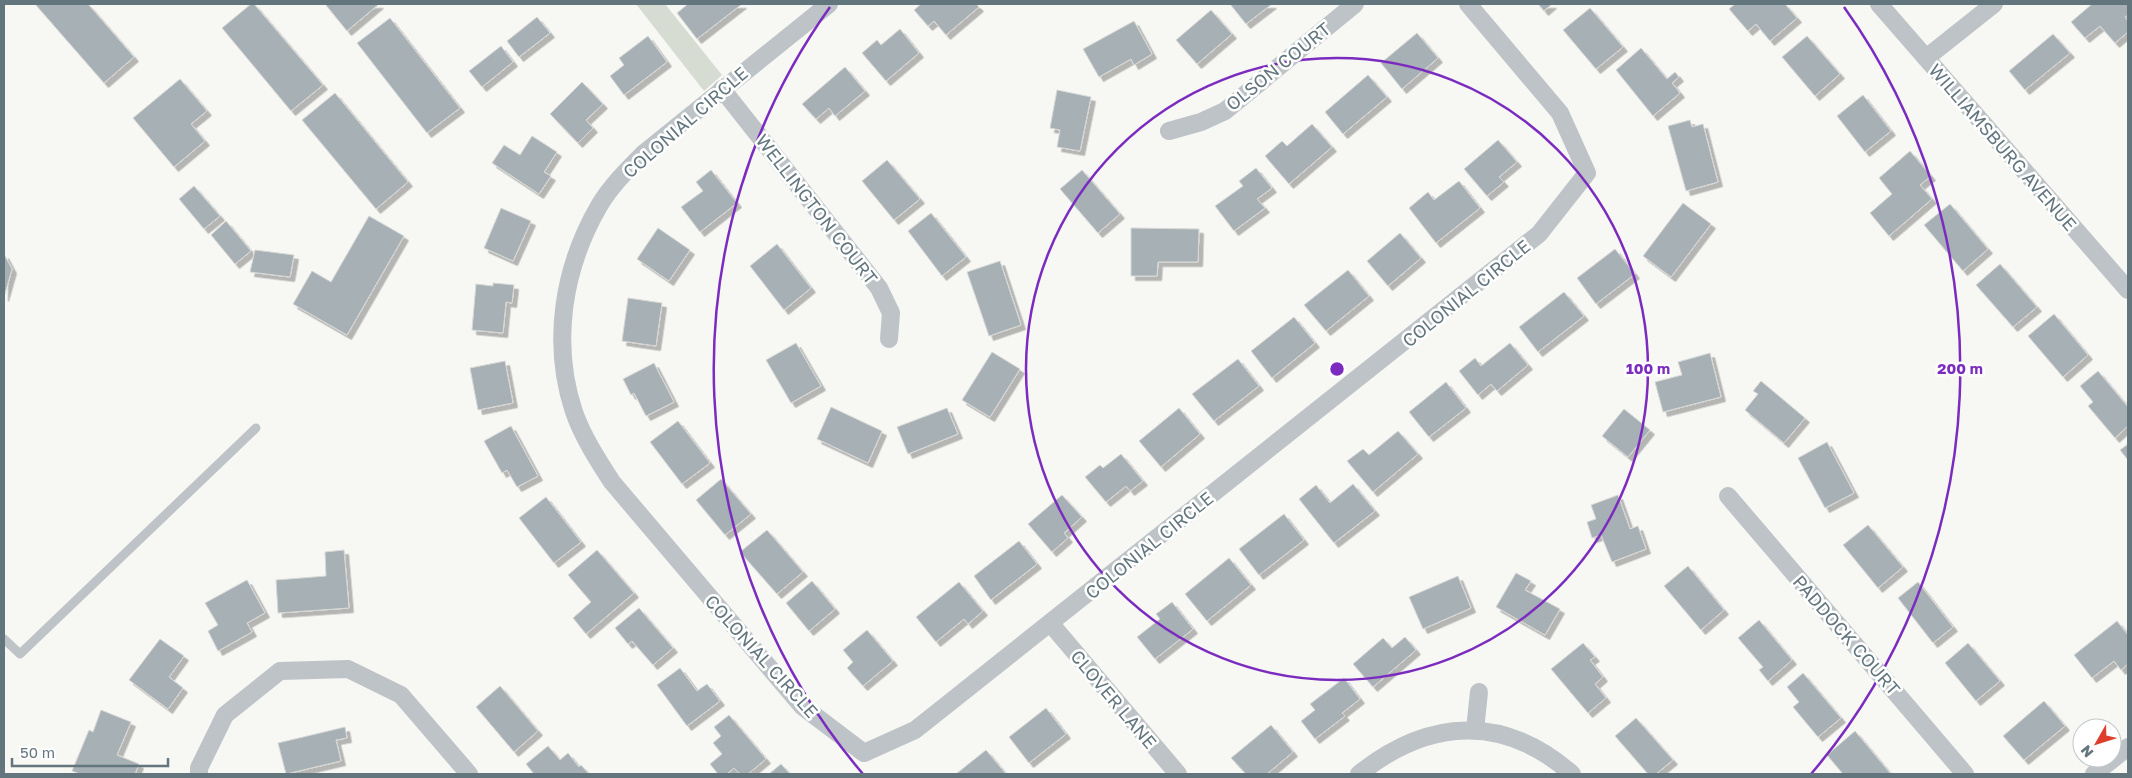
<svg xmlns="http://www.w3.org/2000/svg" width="2132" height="778" font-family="'Golos Text',sans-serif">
  <defs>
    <filter id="shadow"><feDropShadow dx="4.5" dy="4.5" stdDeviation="0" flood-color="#0004"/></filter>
  </defs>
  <rect width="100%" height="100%" fill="#f7f7f4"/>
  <!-- green -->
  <polygon fill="#d7dcd3" points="636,4 665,4 722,75 704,91"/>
  <!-- building -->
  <g fill="#a7b1b5" stroke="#d8d8d6" filter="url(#shadow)">
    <polygon points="35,4 88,4 134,57 104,83"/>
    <polygon points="251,4 254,4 323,85 291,111 222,28"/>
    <polygon points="325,4 379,4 347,31"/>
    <polygon points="688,4 742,4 697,39 677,13"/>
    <polygon points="921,4 976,4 979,7 946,35 934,21 928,26 914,10"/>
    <polygon points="1230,4 1272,4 1246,24"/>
    <polygon points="1538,4 1552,4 1544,11"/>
    <polygon points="1735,4 1785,4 1797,18 1770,41 1756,24 1748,31 1729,9"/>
    <polygon points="2092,4 2128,4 2128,15 2125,17 2128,21 2128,32 2115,43 2100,26 2085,38 2071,22"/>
    <polygon points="1590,8 1623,47 1596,69 1563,30"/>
    <polygon points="1211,10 1232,34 1197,64 1176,40"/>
    <polygon points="537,17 550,33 519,57 507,41"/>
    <polygon points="390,18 460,108 427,133 357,43"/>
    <polygon points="1134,21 1152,54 1134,65 1131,59 1099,77 1083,49"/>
    <polygon points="900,29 919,53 886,81 862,53 877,40 881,45"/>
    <polygon points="1417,33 1438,58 1402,89 1381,63"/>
    <polygon points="2053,34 2070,53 2025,90 2009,71"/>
    <polygon points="648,36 667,62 624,95 610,76 624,65 619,58"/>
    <polygon points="1807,36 1840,74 1815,96 1782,57"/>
    <polygon points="501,46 513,62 482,87 469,71"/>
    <polygon points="1641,48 1667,79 1675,72 1679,77 1672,83 1680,93 1653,116 1616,70"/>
    <polygon points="845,67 865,91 835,116 829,108 816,119 802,104"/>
    <polygon points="1368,75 1387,97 1343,134 1325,112"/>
    <polygon points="180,79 207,111 191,124 205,141 174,167 133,118"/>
    <polygon points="582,82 603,104 586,120 593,128 578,143 550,114"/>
    <polygon points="1057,90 1091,97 1080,151 1057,147 1060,130 1050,128"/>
    <polygon points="335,93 408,182 376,209 302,120"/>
    <polygon points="1863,95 1891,131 1865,152 1837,116"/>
    <polygon points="1690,120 1692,127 1703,124 1718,182 1686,191 1668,126"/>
    <polygon points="1312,124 1332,147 1289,184 1265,156 1282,141 1287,146"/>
    <polygon points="532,136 557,152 544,172 551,176 539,194 492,163 504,145 520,155"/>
    <polygon points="1498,140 1517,162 1499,177 1504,182 1487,196 1464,169"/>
    <polygon points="1910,151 1931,176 1920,185 1932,199 1889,236 1870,213 1892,194 1879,178"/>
    <polygon points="887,160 920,199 894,220 862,181"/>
    <polygon points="1256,168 1272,188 1257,199 1265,208 1234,231 1215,206 1243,186 1239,181"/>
    <polygon points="711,170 737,203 700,232 681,207 703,191 696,182"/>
    <polygon points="1082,170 1120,214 1098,233 1060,189"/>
    <polygon points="1459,181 1480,208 1436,243 1409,208 1428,192 1434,200"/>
    <polygon points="194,186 220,216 204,229 179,199"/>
    <polygon points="1683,203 1711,224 1671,277 1643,256"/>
    <polygon points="1950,204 1988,249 1963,271 1924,225"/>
    <polygon points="501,208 531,221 513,261 484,248"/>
    <polygon points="931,213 966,257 942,276 908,231"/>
    <polygon points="369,216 404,236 347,335 293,304 312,271 331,282"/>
    <polygon points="226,221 251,251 235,264 211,235"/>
    <polygon points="658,228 690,250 669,281 637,259"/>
    <polygon points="1131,228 1199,229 1198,262 1158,262 1157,276 1131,276"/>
    <polygon points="1400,233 1421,258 1388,286 1367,261"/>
    <polygon points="777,244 811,288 784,310 750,266"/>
    <polygon points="1615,249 1635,274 1596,304 1577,278"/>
    <polygon points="255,250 294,255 290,277 250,272"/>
    <polygon points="4,254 12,269 4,297"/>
    <polygon points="1000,261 1021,325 989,336 967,272"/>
    <polygon points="2000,264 2037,307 2013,327 1976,285"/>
    <polygon points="1348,270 1369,296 1326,331 1304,305"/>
    <polygon points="493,283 514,285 512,303 506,302 503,333 472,330 476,284 493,286"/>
    <polygon points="1564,292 1584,316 1538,352 1519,327"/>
    <polygon points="628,298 662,303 656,346 622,341"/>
    <polygon points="2054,314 2088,355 2063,377 2028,336"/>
    <polygon points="1294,317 1315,343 1272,378 1251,351"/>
    <polygon points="796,343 821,386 791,403 766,360"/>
    <polygon points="1510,343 1528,365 1497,391 1491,384 1478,395 1459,371 1475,358 1481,366"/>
    <polygon points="992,352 1020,369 990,417 962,400"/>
    <polygon points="1710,353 1721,397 1663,412 1655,382 1682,375 1678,362"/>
    <polygon points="1238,359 1259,386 1214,421 1192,394"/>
    <polygon points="505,361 513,403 478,410 470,368"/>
    <polygon points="654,363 674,402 646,416 634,393 631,395 623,379"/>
    <polygon points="2098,371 2128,407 2128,426 2115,438 2088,406 2093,402 2080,386"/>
    <polygon points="1761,381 1805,418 1784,443 1745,410 1758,394 1753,391"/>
    <polygon points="1446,382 1466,408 1429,437 1409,412"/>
    <polygon points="831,407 882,431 868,463 817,439"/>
    <polygon points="947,408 958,434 908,454 897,427"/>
    <polygon points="1179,408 1200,434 1161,467 1139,441"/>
    <polygon points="1624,409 1650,430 1628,457 1602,436"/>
    <polygon points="678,421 710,463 682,484 650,442"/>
    <polygon points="511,426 538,476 517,487 507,470 502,473 484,441"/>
    <polygon points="1398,431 1418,454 1373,492 1347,461 1363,449 1369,455"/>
    <polygon points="1827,442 1854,493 1825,508 1798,458"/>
    <polygon points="2128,444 2128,460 2120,450"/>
    <polygon points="1121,454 1143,481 1130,491 1126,486 1106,502 1085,477 1100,465 1103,468"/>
    <polygon points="721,479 751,514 725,535 696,500"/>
    <polygon points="1353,484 1375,511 1334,543 1299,499 1316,485 1330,503"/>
    <polygon points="1062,495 1082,517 1064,533 1068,538 1052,552 1028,524"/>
    <polygon points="1618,495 1630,529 1638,526 1646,549 1612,562 1601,535 1592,538 1587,522 1596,519 1591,505"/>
    <polygon points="546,497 581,542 554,563 519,518"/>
    <polygon points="1284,514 1304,540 1259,575 1239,549"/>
    <polygon points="1868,525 1903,567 1878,588 1843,545"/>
    <polygon points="767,530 803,572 777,594 740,552"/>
    <polygon points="1019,541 1037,564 991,600 974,576"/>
    <polygon points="344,550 349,608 278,613 276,580 326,576 325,552"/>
    <polygon points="597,550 634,593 586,634 573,618 591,602 568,575"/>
    <polygon points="1229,558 1251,585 1207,621 1185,594"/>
    <polygon points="1688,566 1724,610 1701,630 1664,586"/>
    <polygon points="1516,573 1531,581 1525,590 1560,609 1545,635 1496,607"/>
    <polygon points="1458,576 1471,608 1423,629 1409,597"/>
    <polygon points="247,580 265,613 247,623 252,632 218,651 208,631 218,625 205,603"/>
    <polygon points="812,581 835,609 809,631 786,603"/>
    <polygon points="959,582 983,611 968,624 964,619 936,642 916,617"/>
    <polygon points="1918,582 1953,627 1933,643 1898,598"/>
    <polygon points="1172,602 1193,629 1155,659 1137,637 1160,619 1156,614"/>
    <polygon points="639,608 673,648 653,665 632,641 628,644 615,628"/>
    <polygon points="1759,620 1792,660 1768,681 1759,670 1763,667 1738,638"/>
    <polygon points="2117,621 2128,635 2128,664 2121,670 2114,661 2092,678 2074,655"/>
    <polygon points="867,630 893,661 863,686 847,668 853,662 843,650"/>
    <polygon points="1405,637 1416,650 1373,687 1353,664 1383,638 1392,648"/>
    <polygon points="160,639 184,656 169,677 183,688 168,709 129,680"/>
    <polygon points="1583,643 1595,657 1590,660 1603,677 1595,684 1606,698 1588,713 1551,669"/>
    <polygon points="1968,643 2000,681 1976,701 1945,663"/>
    <polygon points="680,668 697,691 707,684 720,701 687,726 657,685"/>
    <polygon points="1803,673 1841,718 1818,737 1793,707 1799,702 1787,687"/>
    <polygon points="1344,678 1360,699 1342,713 1345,716 1315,739 1301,721 1315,710 1310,704"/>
    <polygon points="500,686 538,731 514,752 476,707"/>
    <polygon points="2044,701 2065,726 2024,760 2003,736"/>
    <polygon points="1046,708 1066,734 1029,763 1009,737"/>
    <polygon points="101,710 131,722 117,755 139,764 135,774 80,774 72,771 89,730 93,732"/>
    <polygon points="729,715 766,759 748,774 740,774 734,768 727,774 718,774 710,764 722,754 713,743 721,736 714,727"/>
    <polygon points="1636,718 1673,760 1656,774 1648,774 1615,736"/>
    <polygon points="1271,725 1293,752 1267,774 1246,774 1231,758"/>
    <polygon points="345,727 347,738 336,740 341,761 286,774 278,743"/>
    <polygon points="1855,731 1890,773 1888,774 1843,774 1827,755"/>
    <polygon points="548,746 560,760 568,753 579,767 581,765 589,774 534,774 526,764"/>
    <polygon points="986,750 1006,774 956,774"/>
    <polygon points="781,764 790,774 769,774"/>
  </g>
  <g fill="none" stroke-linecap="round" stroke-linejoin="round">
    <!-- service -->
    <polyline stroke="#bdc3c6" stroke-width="9" points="4,639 20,654 256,428"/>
    <!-- minor -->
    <g stroke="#bdc3c6" stroke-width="18">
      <path d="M 829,4 L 643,154 C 627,170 610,187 599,206 C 563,268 551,343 574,412 C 583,437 597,459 612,482 L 802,706 L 864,753 L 915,730 L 934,715 L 1539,234 L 1587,173 L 1560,113 L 1468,4"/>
      <polyline points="1879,4 2128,290"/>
      <polyline points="1926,58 1994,4"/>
      <polyline points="722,89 879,288 891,313 889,339"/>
      <polyline points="1169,131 1201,122 1225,111 1355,4"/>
      <polyline points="1728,496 1965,774"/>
      <polyline points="1051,624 1178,774"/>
      <polyline points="1475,730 1479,692"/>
      <polyline points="199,774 199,768 225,715 280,671 348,669 401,695 469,774"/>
      <path d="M 1359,774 C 1429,718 1504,714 1572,774"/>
      <polyline points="2094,774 2128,747"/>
    </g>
  </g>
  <!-- distance rings -->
  <g fill="none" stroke="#7b2cbf" stroke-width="2.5">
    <circle cx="1337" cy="369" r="311"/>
    <path d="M863 774A623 623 0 0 1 830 7M1844 7A623 623 0 0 1 1811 774"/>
  </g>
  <g text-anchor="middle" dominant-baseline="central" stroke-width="5" stroke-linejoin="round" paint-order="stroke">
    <!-- street labels -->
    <g font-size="18" fill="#63767e" stroke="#fff">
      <text transform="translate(1278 66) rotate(-39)">OLSON COURT</text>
      <text transform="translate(685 122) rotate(-41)">COLONIAL CIRCLE</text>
      <text transform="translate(2003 147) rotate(49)">WILLIAMSBURG AVENUE</text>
      <text transform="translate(817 209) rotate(52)">WELLINGTON COURT</text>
      <text transform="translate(1466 293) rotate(-39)">COLONIAL CIRCLE</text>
      <text transform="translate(1149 545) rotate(-39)">COLONIAL CIRCLE</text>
      <text transform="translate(1847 635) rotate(49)">PADDOCK COURT</text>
      <text transform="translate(762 656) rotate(48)">COLONIAL CIRCLE</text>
      <text transform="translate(1114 699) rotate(50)">CLOVER LANE</text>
    </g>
  </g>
  <circle cx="1337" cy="369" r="8" fill="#7b2cbf" stroke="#fff" stroke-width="2.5"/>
  <g font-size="15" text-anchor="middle" font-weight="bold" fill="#7b2cbf" stroke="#fff" stroke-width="5" stroke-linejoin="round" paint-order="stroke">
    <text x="1648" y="374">100 m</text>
    <text x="1960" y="374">200 m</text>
  </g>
  <!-- border -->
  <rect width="2132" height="778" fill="none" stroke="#63767e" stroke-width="10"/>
  <!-- north arrow -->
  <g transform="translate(2097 743) rotate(231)"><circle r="24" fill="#ffffff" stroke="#c1c8cb"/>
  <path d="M0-4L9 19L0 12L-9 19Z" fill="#de3e2d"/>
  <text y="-8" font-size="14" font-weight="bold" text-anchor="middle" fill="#63767e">N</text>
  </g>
  <!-- scale -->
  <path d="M12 758v8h156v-8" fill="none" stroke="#63767e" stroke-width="2.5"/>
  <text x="20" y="758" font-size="15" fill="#63767e" stroke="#ffffff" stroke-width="4" paint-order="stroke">50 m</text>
</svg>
